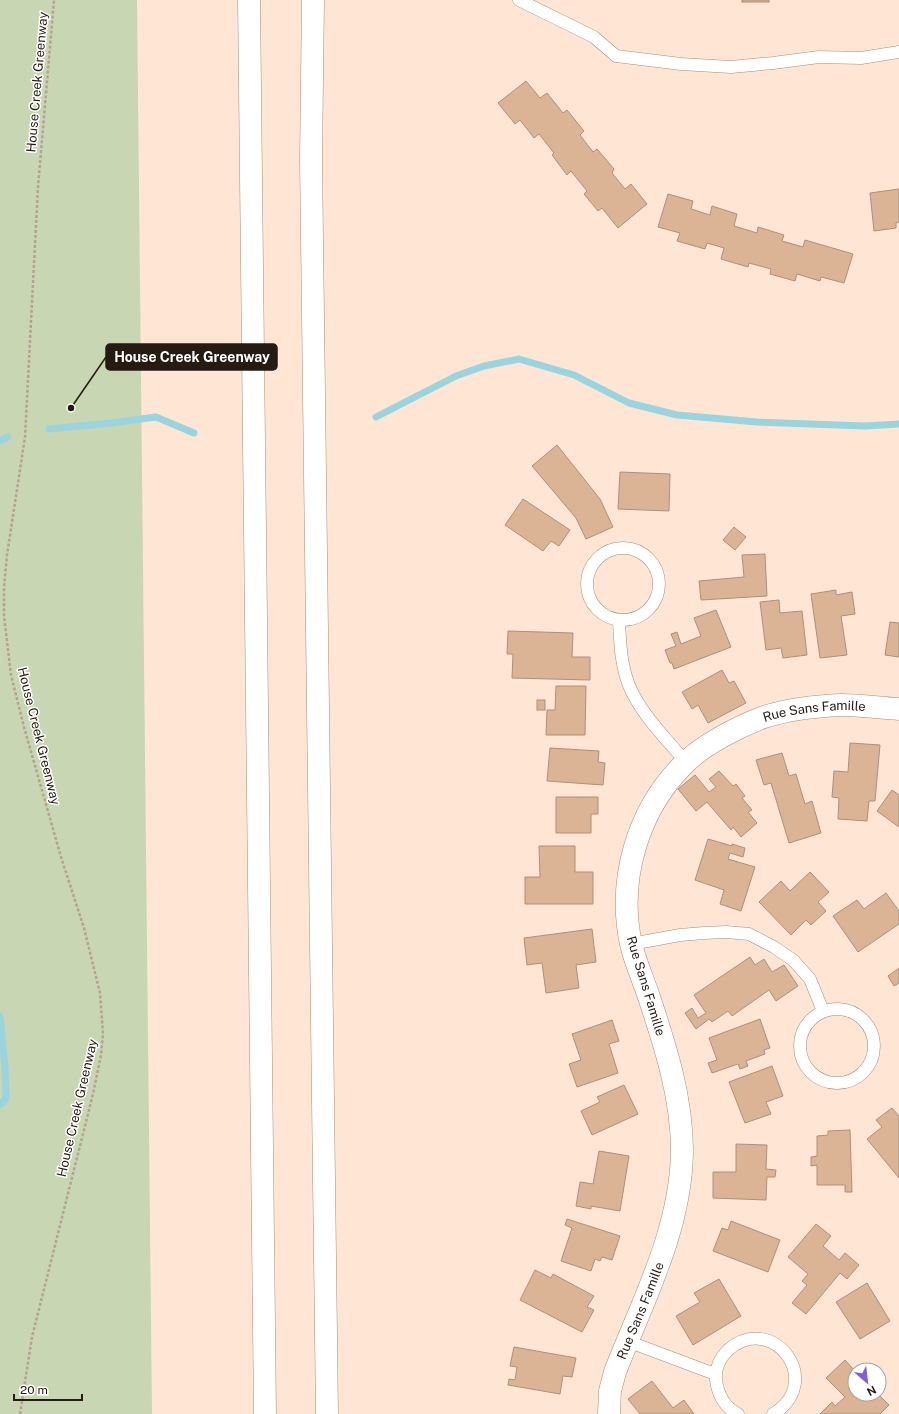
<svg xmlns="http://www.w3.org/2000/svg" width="899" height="1414" font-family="'Public Sans',sans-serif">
  <rect width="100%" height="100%" fill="#ffe6d4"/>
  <!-- green -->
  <polygon fill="#c8d6b3" points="0,0 137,0 152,1414 0,1414"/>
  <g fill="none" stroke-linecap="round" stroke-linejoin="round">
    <!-- stream -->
    <g stroke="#9ad4df" stroke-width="7">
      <polyline points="376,417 456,376 484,366 519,359 574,375 629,403 677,415 757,422 865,426 899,424"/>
      <polyline points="49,429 111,423 156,417 194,433"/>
      <polyline points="0,441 8,437"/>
      <polyline points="0,1016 5,1068 6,1099 0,1105"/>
    </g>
  </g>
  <!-- building -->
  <g fill="#dbb496" stroke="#ac907b">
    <rect x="742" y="0" width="27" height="2"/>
    <polygon points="526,81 540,98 547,93 563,113 567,110 584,131 580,135 593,152 597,149 614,169 612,173 625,189 631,184 647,204 618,228 602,208 598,211 584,194 587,191 571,171 567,175 552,155 554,153 539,134 534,138 520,120 515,124 498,103"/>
    <polygon points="899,189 899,222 896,223 896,228 874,231 870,193"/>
    <polygon points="668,194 693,201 691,209 710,215 712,206 737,214 734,226 757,233 758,227 784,235 782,241 803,247 805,240 853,254 844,283 821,277 820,281 797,274 795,281 770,274 771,269 749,263 748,267 721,259 724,248 707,243 705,249 677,241 680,233 658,227"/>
    <polygon points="557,445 600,499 613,527 586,539 576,518 532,466"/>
    <polygon points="620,472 670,474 669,511 618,509"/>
    <polygon points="523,499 570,530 559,546 551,541 543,551 505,525"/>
    <polygon points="734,527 746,537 735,550 723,540"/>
    <polygon points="765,554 767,596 701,600 699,581 744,577 742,555"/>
    <polygon points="836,590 836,595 852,592 855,614 841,616 847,655 820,658 811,594"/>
    <polygon points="779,600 780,613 802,611 807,655 783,658 781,648 766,650 760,602"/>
    <polygon points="716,610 731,647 674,669 672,663 670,663 665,650 676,646 671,634 677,632 681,644 701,636 694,618"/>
    <polygon points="890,622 899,623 899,657 885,655"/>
    <polygon points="508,631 573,633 572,657 590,657 590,680 512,678 513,654 507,654"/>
    <polygon points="722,670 729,683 734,681 746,703 708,723 698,705 692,709 682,692"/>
    <polygon points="556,686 586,686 585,735 546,735 547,710 555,710"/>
    <rect x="537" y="700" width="8" height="10"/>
    <polygon points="850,743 880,745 875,801 869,801 867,821 838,819 839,798 832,797 834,771 848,772"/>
    <polygon points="550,748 599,751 598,762 605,763 603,785 547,781"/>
    <polygon points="782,753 789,776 796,774 805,804 812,801 821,833 789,843 771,783 764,785 756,760"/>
    <polygon points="719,771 733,786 736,784 745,796 742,798 752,810 748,812 757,823 741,837 733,827 731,830 707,802 696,811 678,789 695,775 709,792 716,787 709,779"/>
    <polygon points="892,790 899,795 899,827 877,811"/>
    <polygon points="556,797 598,797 598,814 591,814 591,833 556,833"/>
    <polygon points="708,839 732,846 732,844 745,848 743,857 730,853 728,859 755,867 741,911 720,904 724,890 695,880"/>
    <polygon points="539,846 575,846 575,872 593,872 593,904 525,904 525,877 540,877"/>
    <polygon points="810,872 829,892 818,902 826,911 811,925 806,920 791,935 759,902 781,881 790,891"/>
    <polygon points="886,893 899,911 899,924 858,952 833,916 857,900 864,909"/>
    <polygon points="592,929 596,962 576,965 579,988 546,993 542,963 527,965 524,938"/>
    <polygon points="750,957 755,965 764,959 772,972 784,965 798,986 776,1001 769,990 732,1016 728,1011 712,1022 709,1019 696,1029 685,1013 692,1008 698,1018 706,1013 694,995"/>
    <polygon points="899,968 899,983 894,986 888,976"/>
    <polygon points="760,1019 770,1048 764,1050 765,1054 746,1061 748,1066 740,1069 738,1064 712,1073 708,1063 717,1060 709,1038"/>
    <polygon points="612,1020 619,1041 609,1044 618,1073 577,1087 569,1064 581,1060 572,1034"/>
    <polygon points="772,1066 783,1096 766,1102 771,1114 745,1123 729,1082"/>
    <polygon points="624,1085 638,1114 592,1135 581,1111 600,1102 597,1097"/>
    <polygon points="892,1108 899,1116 899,1178 867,1139 882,1127 876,1120"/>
    <polygon points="850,1130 852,1192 845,1192 845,1185 817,1185 817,1165 811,1166 811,1157 817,1156 817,1136 828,1135 828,1131"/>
    <polygon points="736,1144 767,1145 766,1169 776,1170 775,1177 767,1177 766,1200 713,1198 713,1172 736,1172"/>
    <polygon points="599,1151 629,1156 620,1211 591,1206 591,1209 576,1206 580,1182 593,1184"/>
    <polygon points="567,1219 620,1236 612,1260 602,1257 600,1261 595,1259 591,1271 561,1261 572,1228 565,1225"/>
    <polygon points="731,1221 780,1240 768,1272 713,1251 722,1228 728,1230"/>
    <polygon points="816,1224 831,1236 823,1246 839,1260 845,1253 859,1265 847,1279 840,1273 806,1314 792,1303 807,1285 802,1281 808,1274 788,1257"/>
    <polygon points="535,1270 551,1278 553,1274 594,1296 587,1307 594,1310 582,1332 520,1300"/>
    <polygon points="719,1279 741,1316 693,1345 676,1316 700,1302 694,1293"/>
    <polygon points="867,1283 890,1321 860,1339 836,1302"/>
    <polygon points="514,1347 576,1358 572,1377 563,1376 560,1394 508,1385 509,1379 515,1380 517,1367 510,1366"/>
    <polygon points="845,1360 855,1371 855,1394 878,1394 889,1405 880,1414 820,1414 832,1402 835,1406 845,1397 826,1378"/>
    <polygon points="652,1381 673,1408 684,1400 694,1414 640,1414 628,1399"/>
  </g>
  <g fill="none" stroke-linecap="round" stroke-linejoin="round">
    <!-- service casing -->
    <g stroke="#a88c77" stroke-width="13">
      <g id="service">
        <polyline points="519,0 594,37 616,56 681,64 731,67 773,63 819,57 861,58 899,52"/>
        <circle cx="623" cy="584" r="36"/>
        <path d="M 619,620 C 620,644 621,670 632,692 C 645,718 667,740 686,762"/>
        <polyline points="631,944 680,935 704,933 726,932 749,934 774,947 793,960 810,979 823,1011"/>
        <circle cx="837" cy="1046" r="37"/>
        <polyline points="627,1341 715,1374"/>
        <path d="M 738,1414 C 724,1407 718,1395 716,1380 C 715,1369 720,1358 728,1350 C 773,1311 826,1382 773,1414"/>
      </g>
    </g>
    <!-- minor casing -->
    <g stroke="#a88c77" stroke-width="23">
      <g id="minor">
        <path id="s1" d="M 609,1414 L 610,1391 L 615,1372 C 643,1300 681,1230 682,1151 C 682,1097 665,1045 648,994 C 642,977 635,961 631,944 C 617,879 638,809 685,763 C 704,744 740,726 764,717 C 789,709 817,706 842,705 C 861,705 880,708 899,709"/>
      </g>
    </g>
    <!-- motorway casing -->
    <g stroke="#a88c77" stroke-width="23">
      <g id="motorway">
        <polyline points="249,0 265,1414"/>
        <polyline points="313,0 311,160 327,1414"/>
      </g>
    </g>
    <!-- path -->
    <polyline stroke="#b6a193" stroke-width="2.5" stroke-dasharray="3 2" stroke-linecap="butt" points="20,1414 32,1337 93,1094 101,1055 103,1034 100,993 84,928 61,857 24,727 11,675 4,616 4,587 7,555 25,437 38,187 54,0"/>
    <!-- service -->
    <use href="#service" stroke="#fff" stroke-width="12"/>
    <!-- minor -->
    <use href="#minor" stroke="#fff" stroke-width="22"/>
    <!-- motorway -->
    <use href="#motorway" stroke="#fff" stroke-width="22"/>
  </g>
  <g text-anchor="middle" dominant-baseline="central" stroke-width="3" stroke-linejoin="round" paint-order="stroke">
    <!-- street labels -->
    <g font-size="13" fill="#261b13" stroke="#fff">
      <text transform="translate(37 82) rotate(-85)">House Creek Greenway</text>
      <text stroke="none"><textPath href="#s1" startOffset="829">Rue Sans Famille</textPath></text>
      <text transform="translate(39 736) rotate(76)">House Creek Greenway</text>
      <text transform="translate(646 986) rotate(73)">Rue Sans Famille</text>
      <text transform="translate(77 1108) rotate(-77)">House Creek Greenway</text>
      <text stroke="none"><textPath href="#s1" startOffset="109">Rue Sans Famille</textPath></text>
    </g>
  </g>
  <!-- callouts -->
  <path fill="none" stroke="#261b13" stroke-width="1.5" d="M71 408L106 357"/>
  <circle fill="#261b13" stroke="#fff" stroke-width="1.5" cx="71" cy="408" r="4"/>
  <rect fill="#261b13" stroke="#261b13" stroke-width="1.5" x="106" y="344" width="171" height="26" rx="4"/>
  <g font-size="14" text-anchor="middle" font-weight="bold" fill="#fff">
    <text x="192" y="362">House Creek Greenway</text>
  </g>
  <!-- north arrow -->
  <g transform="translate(867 1382) rotate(152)"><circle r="19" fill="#ffffff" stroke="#a8a4a1"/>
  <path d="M0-3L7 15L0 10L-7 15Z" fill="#805fda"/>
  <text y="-6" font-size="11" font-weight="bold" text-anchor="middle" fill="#261b13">N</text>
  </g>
  <!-- scale -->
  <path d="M14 1394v6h68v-6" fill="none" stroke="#261b13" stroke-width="2"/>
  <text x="20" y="1394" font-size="12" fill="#261b13" stroke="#ffffff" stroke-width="3" paint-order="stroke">20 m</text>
</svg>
